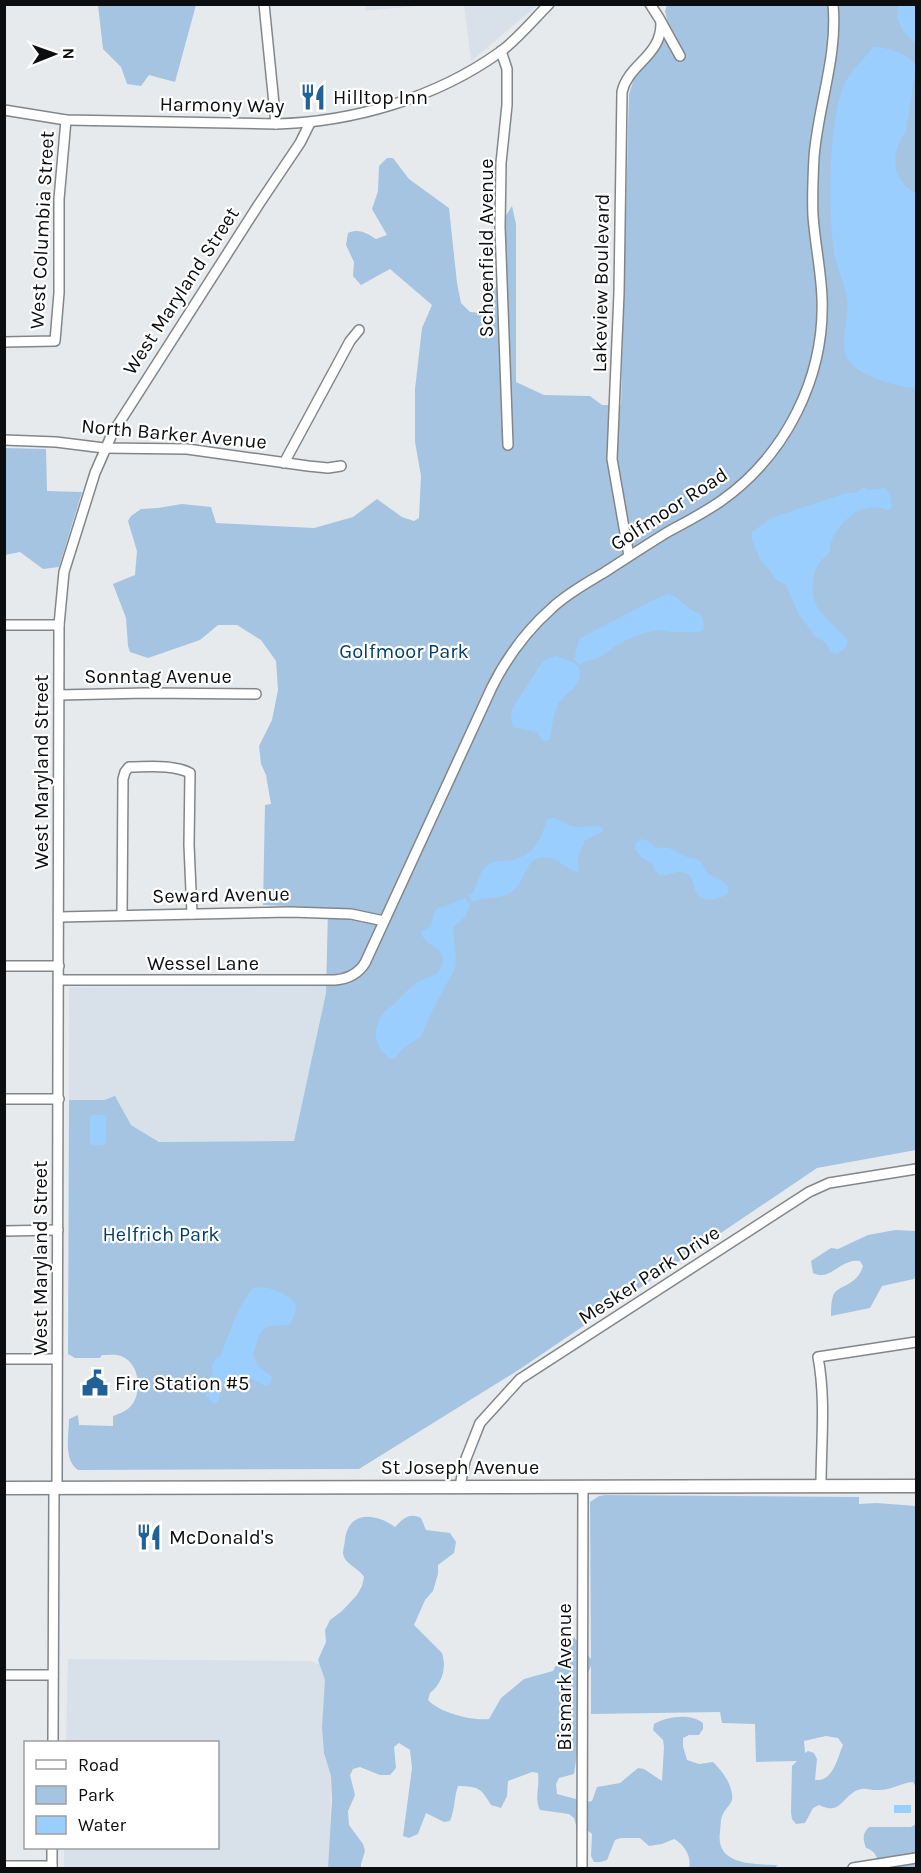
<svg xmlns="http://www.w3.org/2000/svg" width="921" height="1873" font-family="Karla,sans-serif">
  <rect width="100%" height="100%" fill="#e7eaed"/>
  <!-- built -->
  <g fill="#d8e1ea">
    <polygon points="366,5 366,4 428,5 365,11"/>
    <polygon points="464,5 464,4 538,5 471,61"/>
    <polygon points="326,986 326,993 295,1141 159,1142 131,1125 115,1097 104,1100 69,1100 69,987"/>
    <polygon points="68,1659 311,1661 332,1668 330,1868 64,1868 64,1848 218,1848 218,1742 66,1742"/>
  </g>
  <!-- green -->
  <g fill="#a5c4e2" fill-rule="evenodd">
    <polygon points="98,5 196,5 175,82 149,75 141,86 127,84 121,67 103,49"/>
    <path d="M 667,5 L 916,5 L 916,1150 L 817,1168 L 517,1371 L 359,1469 L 78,1470 C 63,1460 69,1435 69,1419 L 78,1415 L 79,1425 L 113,1426 L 113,1416 C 119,1414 126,1411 130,1407 C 143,1393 140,1363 121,1356 C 116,1354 108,1355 102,1355 L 100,1358 L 75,1358 L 68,1354 L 69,1100 L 104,1100 L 115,1096 L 131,1125 L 159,1142 L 294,1141 L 326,993 L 328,908 L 263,905 L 265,805 L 271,804 L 266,775 L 261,764 L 259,746 L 272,720 L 278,690 L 276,661 L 261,640 L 237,625 L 218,625 L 200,640 L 148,658 L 130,652 L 128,646 L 126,618 L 113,584 L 135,575 L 137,551 L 128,521 L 131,516 L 141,509 L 158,508 L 182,504 L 211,507 L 216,523 L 314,528 L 353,517 L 377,499 L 402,517 L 414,521 L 419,518 L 421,476 L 415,442 L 415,389 L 422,328 L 432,305 L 390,269 L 361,285 L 353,276 L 354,262 L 346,245 L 348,233 C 359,228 367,233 376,239 L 387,235 L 372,209 L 378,191 L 379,166 L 387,158 L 393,158 L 409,179 L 449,208 L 457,283 L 461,303 L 470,312 L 482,313 L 493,289 L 507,278 L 505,217 L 512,206 L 516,224 L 516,382 L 544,395 L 590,396 L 602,405 L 621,405 L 629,94 L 635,76 L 670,32 L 665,11 Z"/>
    <polygon points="5,448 46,449 47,491 82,492 59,567 43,569 20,552 5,555"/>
    <path d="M 895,1230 L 916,1231 L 916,1276 L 914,1279 L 882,1286 L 870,1308 L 831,1316 C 831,1310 831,1302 833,1296 C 836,1285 857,1287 863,1266 L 860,1261 C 840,1258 831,1282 813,1273 L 811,1261 L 831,1248 L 838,1249 L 868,1235 Z"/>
    <path d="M 605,1495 L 859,1497 L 859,1504 L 877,1503 L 916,1506 L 916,1787 L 913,1782 C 900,1783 890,1791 877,1790 C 870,1790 864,1787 858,1790 C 841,1797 841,1816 819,1805 L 813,1808 L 805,1823 L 796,1824 L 792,1819 L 791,1813 L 792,1766 L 797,1761 L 756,1762 L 755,1724 L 722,1723 L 720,1712 L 591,1714 L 591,1666 L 583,1683 L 580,1735 L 574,1774 L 559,1778 L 556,1784 L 557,1794 L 587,1802 L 592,1801 L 597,1787 L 620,1783 L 638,1768 L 644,1769 L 662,1781 L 664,1747 L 663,1740 L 653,1730 L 654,1724 C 667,1716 691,1713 703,1723 L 703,1729 L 699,1735 L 689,1735 L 683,1738 L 683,1746 L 687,1760 L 699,1764 L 713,1762 C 722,1771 730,1781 732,1794 C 734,1803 727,1806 723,1814 C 720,1819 721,1826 720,1832 C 715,1866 755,1864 778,1865 L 774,1868 L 689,1868 C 692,1857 684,1844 674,1839 L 662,1844 L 649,1846 L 640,1838 L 621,1838 L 615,1840 L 607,1860 L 600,1862 L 594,1862 L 591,1856 L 592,1834 L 587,1830 L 577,1829 L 574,1818 L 569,1814 L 540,1810 C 534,1799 540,1786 538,1773 L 532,1772 L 508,1781 L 507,1796 L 501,1808 L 491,1805 C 480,1787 479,1787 458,1786 C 454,1798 455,1809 450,1821 L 444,1822 L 426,1813 L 418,1834 L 409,1838 L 403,1836 L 412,1768 L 410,1750 L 399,1743 L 394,1747 L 396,1768 L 390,1775 L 380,1775 L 360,1767 L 353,1769 L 350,1775 L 355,1795 L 348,1811 L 349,1825 L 363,1844 L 365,1851 L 361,1864 L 361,1868 L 328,1868 L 332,1800 L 331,1776 L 324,1753 L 322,1727 L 325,1680 L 318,1660 L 326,1642 L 325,1630 L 330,1620 L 342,1611 L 357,1595 L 362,1586 L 364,1577 C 359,1568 344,1564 343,1553 C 343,1549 345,1543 345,1539 C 349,1510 376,1513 395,1527 C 403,1519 409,1512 421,1518 L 426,1530 L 450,1533 L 456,1542 L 454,1553 L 438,1565 L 438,1574 L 433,1591 L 425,1600 L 414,1625 L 442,1653 C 447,1668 442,1684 430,1693 L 428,1700 C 440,1713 473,1721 489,1719 L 501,1698 L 524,1679 L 553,1671 C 559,1657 568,1652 574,1637 L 591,1659 L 590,1502 L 599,1496 ZM 826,1736 L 838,1738 L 843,1745 C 837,1759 833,1782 815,1780 L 817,1759 L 814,1753 L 808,1751 L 805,1753 L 804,1741 Z"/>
    <path d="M 916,1824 L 916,1868 L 877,1868 C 879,1859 876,1851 866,1848 C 863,1839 862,1834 869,1827 L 911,1827 Z"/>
  </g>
  <!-- water -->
  <g fill="#9aceff">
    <path d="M 898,5 L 916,5 L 916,43 C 903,34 895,22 898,5 Z"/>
    <path d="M 873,47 C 886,47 910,54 916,66 L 906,131 C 889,155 891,179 916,194 L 916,388 C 898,387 856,376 847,358 C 839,343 850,316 847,299 C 845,283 836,267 834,251 C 828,213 828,111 847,79 C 853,69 866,57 873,47 Z"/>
    <path d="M 863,487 L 868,490 L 884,488 C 891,493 892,500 891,508 L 888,510 C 864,500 843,518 832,539 C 830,544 831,548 829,553 C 826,557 822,559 819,563 C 813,572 811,588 814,599 C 819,618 839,626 848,642 L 845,648 L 837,654 L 831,652 L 826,643 L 815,636 L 798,613 L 786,585 L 775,579 L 771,572 L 761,561 L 752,540 L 752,532 L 771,518 L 847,493 C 854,493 859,493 863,487 Z"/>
    <path d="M 668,594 C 680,596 687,611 701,614 L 704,624 L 703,630 L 698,632 L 670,632 C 654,626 628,638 614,647 C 610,650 606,654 602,656 C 595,660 586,659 580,665 L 574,659 L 579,639 L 649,602 Z"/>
    <path d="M 555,656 L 572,662 L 579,667 C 583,690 566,689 557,706 C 553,716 552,729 550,739 L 547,741 L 542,740 L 537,732 L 513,727 L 511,717 L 512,709 L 543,661 Z"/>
    <path d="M 554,818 C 561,820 567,825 573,826 C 583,829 593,824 603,828 L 603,831 L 584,841 L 584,845 C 574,860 580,856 578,872 C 568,870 562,862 553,859 C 522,850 529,882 510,893 C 498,900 483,896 473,902 L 468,895 L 473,893 C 478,883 479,870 489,864 C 496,859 504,862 512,860 C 535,855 541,839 547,819 Z"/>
    <path d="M 641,839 L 648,841 L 656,848 C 674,846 673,852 687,857 C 692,859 697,858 701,862 C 704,866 705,871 709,874 C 717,880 719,877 728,887 L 728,893 C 721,899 704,904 697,893 C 693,888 694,880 689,875 C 686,873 683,872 680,871 L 667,875 L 659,875 L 654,869 L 653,864 L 642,858 L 635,849 L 636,843 Z"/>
    <path d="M 465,898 L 470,905 L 465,917 L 453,927 L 456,966 L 431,1013 L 421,1037 C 410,1043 402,1048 395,1058 L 391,1059 C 373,1047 371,1029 385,1011 C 388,1008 393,1006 396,1002 C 402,996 409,988 416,983 C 425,976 438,979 442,965 C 447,946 424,947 421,932 L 431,926 L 434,912 L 439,907 L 444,907 Z"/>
    <polygon points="92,1115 104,1115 106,1117 106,1142 104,1145 91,1145 90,1142 90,1117"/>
    <path d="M 262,1287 C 275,1289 285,1293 295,1302 C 296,1312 295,1318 288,1325 C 258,1325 262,1328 253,1355 L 259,1367 L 272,1377 L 271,1382 L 267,1386 C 257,1383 249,1374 239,1375 L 236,1378 L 232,1375 C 228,1379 225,1382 222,1387 C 218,1395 222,1400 214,1404 L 206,1396 L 213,1372 L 212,1365 L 216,1358 L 221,1355 C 230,1332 237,1307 253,1288 Z"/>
    <rect x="894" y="1805" width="17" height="8"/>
  </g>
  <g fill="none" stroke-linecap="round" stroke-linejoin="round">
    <!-- minor casing -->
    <g stroke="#838689" stroke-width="12">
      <g id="minor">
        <polyline points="264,4 276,124"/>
        <polyline points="650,4 659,18 680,56"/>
        <polyline points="501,51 507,69 507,105 501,163 500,227 508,445"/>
        <path d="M 4,110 L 66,120 L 276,124 C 353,122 436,98 500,52 C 518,39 533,20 549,4"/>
        <polyline points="4,342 55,341 59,293 59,199 66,120"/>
        <polyline points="4,440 56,442 104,448 187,449 308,466 328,468 341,466"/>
        <polyline points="284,463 350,341 359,330"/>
        <path d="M 629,556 L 612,459 L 619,293 L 622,92 C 628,64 662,56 661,22"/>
        <polyline points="4,625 59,625"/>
        <polyline points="59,695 146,693 256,694"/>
        <path d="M 122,915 L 123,779 L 125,772 L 129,767 C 147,767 173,764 190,773 L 189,845 L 192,914"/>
        <polyline points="59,917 290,912 351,914 384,921"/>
        <polyline points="4,966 59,966"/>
        <path d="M 59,980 L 335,980 C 347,979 358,974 365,963 L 492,687 C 507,657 527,630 552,608 C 568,593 587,583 605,572 C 625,559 645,546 666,533 C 684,523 704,513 721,501 C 786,455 825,377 822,298 C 821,270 815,244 813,216 C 812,197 813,177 814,157 C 818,106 838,56 833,4"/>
        <polyline points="4,1099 59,1099"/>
        <polyline points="4,1231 58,1230"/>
        <polyline points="4,1359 57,1359"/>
        <polyline points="460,1486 465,1461 480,1423 520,1379 809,1192 829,1183 916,1169"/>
        <path d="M 821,1486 C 821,1442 826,1400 818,1357 L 916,1342"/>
        <polyline points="57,1487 59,625 64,572 95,473 112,434 259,204 300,143 310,123"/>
        <polyline points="4,1675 53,1675"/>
        <polyline points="53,1742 54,1487"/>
        <polyline points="4,1866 52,1866"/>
        <polyline points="52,1868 52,1848"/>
        <polyline points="582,1868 583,1486"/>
        <polyline points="853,1868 916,1858"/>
      </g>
    </g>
    <!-- major casing -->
    <g stroke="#838689" stroke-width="15">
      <polyline id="major" points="4,1488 916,1486"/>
    </g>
    <!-- minor -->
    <use href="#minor" stroke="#fff" stroke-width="9"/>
    <!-- major -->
    <use href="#major" stroke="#fff" stroke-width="12"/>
  </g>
  <!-- icons -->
  <defs>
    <g id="restaurant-bare" transform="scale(2.07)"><path d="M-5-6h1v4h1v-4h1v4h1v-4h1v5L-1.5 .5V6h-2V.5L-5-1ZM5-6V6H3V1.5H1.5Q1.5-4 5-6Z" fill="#206298" stroke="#fff" stroke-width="2.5" paint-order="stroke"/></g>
    <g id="civic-bare" transform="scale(2.07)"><path d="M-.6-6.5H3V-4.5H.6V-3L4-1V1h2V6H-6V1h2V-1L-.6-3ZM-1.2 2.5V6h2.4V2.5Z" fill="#206298" stroke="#fff" stroke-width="2.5" paint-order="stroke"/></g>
  </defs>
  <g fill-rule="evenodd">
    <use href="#restaurant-bare" x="313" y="97"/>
    <use href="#civic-bare" x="95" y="1383"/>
    <use href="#restaurant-bare" x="149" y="1537"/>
  </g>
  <g text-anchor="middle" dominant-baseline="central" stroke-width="4.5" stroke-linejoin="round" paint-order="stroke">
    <!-- poi labels -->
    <g font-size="20" fill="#0c0d0e" stroke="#fff" text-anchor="start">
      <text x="333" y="97">Hilltop Inn</text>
      <text x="115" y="1383">Fire Station #5</text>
      <text x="169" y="1537">McDonald's</text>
    </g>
    <!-- street labels -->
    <g font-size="20" fill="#0c0d0e" stroke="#fff">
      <text transform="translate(222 105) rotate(1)">Harmony Way</text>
      <text transform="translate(42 230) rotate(-87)">West Columbia Street</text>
      <text transform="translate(486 248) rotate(-90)">Schoenfield Avenue</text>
      <text transform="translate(601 283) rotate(-89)">Lakeview Boulevard</text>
      <text transform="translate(181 291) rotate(-57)">West Maryland Street</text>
      <text transform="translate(174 434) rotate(5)">North Barker Avenue</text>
      <text transform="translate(669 509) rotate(-33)">Golfmoor Road</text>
      <text x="158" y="676">Sonntag Avenue</text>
      <text transform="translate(41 772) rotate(-90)">West Maryland Street</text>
      <text transform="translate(221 895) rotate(-1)">Seward Avenue</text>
      <text x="203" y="963">Wessel Lane</text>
      <text transform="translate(40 1258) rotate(-90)">West Maryland Street</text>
      <text transform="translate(649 1275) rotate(-33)">Mesker Park Drive</text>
      <text x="460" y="1467">St Joseph Avenue</text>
      <text transform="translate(564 1677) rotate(-90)">Bismark Avenue</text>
    </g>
    <!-- park labels -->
    <g font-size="20" fill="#003f6a" stroke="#fff">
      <text x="404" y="651">Golfmoor Park</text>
      <text x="161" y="1234">Helfrich Park</text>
    </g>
  </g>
  <!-- border -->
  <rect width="921" height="1873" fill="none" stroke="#0c0d0e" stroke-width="12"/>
  <!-- legend -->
  <rect x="24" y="1741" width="195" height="108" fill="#ffffff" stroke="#9e9e9f" stroke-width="1.5"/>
  <rect x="36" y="1760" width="30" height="9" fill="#ffffff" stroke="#9e9e9f" stroke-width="1.5"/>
  <text x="78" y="1771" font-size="18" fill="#0c0d0e">Road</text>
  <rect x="36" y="1786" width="30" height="18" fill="#a5c4e2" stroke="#9e9e9f" stroke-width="1.5"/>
  <text x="78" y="1801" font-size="18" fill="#0c0d0e">Park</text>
  <rect x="36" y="1816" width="30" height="18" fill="#9aceff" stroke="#9e9e9f" stroke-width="1.5"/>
  <text x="78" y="1831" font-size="18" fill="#0c0d0e">Water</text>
  <!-- north arrow -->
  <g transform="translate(54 54) rotate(89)" stroke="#ffffff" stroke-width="4.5" paint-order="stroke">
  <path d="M0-4.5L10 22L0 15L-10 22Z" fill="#0c0d0e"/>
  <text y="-9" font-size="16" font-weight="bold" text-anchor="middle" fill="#0c0d0e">N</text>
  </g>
</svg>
